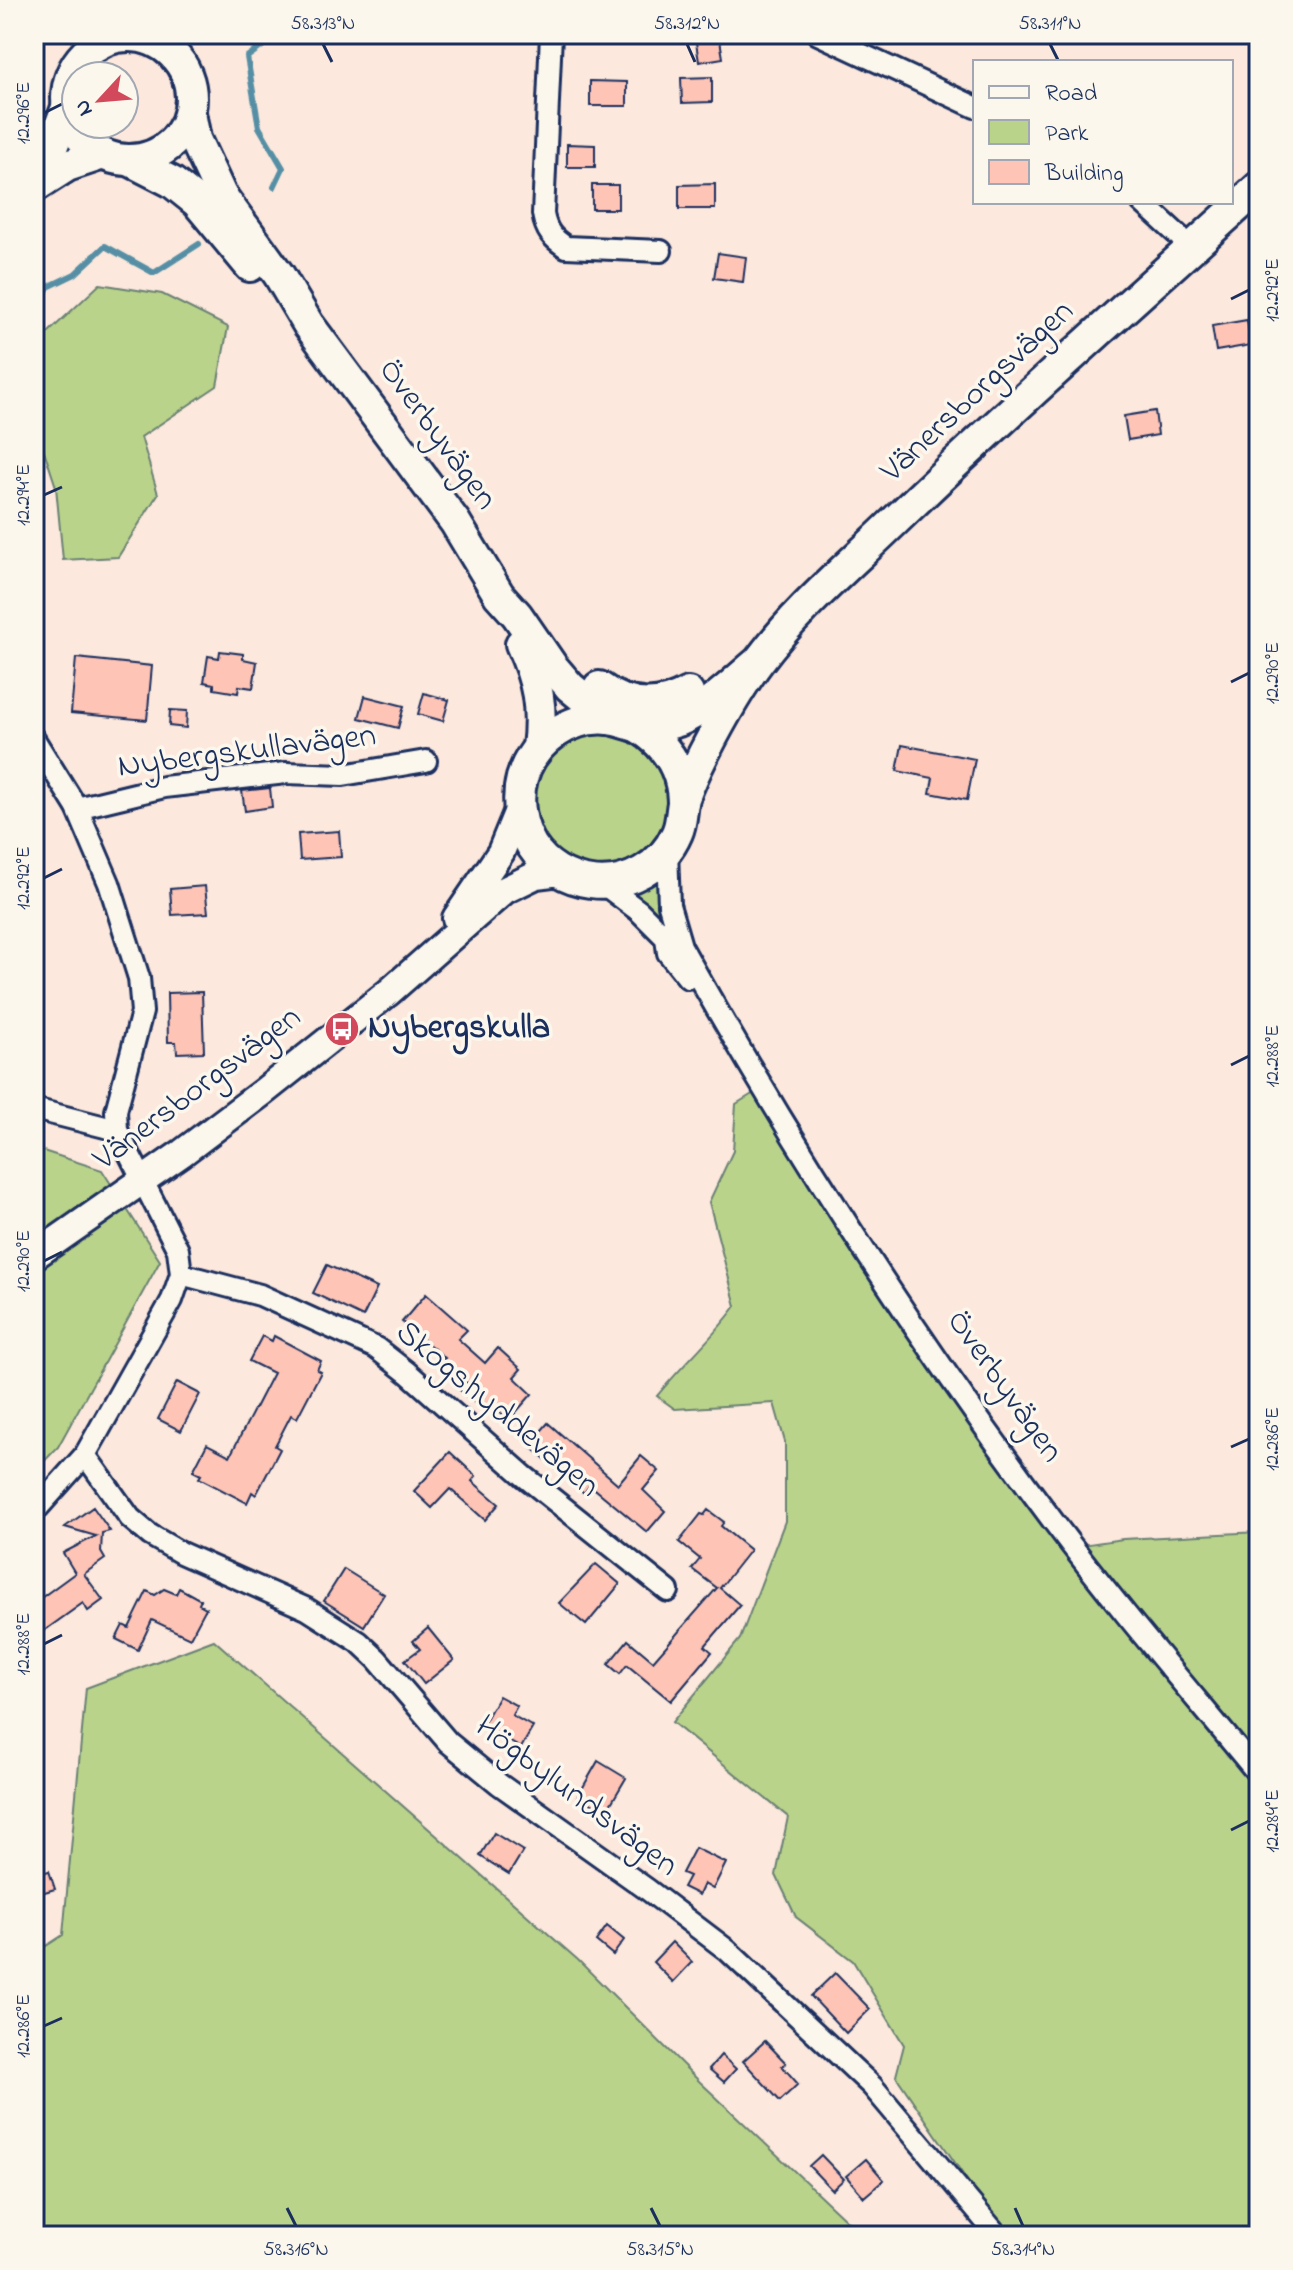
<svg xmlns="http://www.w3.org/2000/svg" width="1293" height="2270" font-family="'Indie Flower',sans-serif">
  <rect width="100%" height="100%" fill="#fce8dc"/>
  <filter id="ink" filterUnits="userSpaceOnUse"><feTurbulence type="fractalNoise" baseFrequency=".0125" numOctaves="2"/><feDisplacementMap in="SourceGraphic" scale="16" xChannelSelector="R" yChannelSelector="G"/><feConvolveMatrix kernelMatrix="1 2 1 2 8 2 1 2 1" color-interpolation-filters="sRGB"/></filter>
  <g filter="url(#ink)">
    <!-- green -->
    <g fill="#bad38a" stroke="#6a8174" stroke-width="2">
      <polygon points="100,284 162,294 228,327 217,386 141,437 158,494 118,557 63,560 56,487 34,420 34,346"/>
      <polygon points="596,730 619,732 658,757 674,801 659,845 621,871 574,868 540,837 531,791 539,768 553,749 573,736"/>
      <polygon points="656,879 658,901 670,938 626,893"/>
      <path d="M 754,1093 L 834,1221 L 1062,1548 L 1123,1539 L 1259,1532 L 1259,2236 L 1005,2236 L 896,2076 L 904,2045 L 853,1961 L 796,1917 L 776,1875 L 788,1817 L 672,1722 L 740,1639 L 785,1521 L 785,1442 L 774,1403 L 675,1409 L 657,1396 C 682,1365 712,1339 736,1306 L 709,1202 L 733,1151 L 736,1104 Z"/>
      <polygon points="34,1148 102,1170 160,1261 58,1447 34,1472"/>
      <polygon points="214,1640 578,1960 700,2082 863,2236 34,2236 34,1954 63,1935 86,1688"/>
    </g>
    <g fill="none" stroke-linecap="round" stroke-linejoin="round">
      <!-- stream -->
      <g stroke="#568fa5" stroke-width="6">
        <polyline points="274,187 283,168 259,127 247,57 279,34"/>
        <polyline points="34,314 48,287 75,274 105,246 154,273 199,244"/>
      </g>
    </g>
    <!-- building -->
    <g fill="#fec4b5" stroke="#1b2f5e" stroke-width="2">
      <polygon points="719,34 723,58 699,62 695,36"/>
      <polygon points="712,77 712,102 682,103 681,78"/>
      <polygon points="590,81 627,82 627,106 590,106"/>
      <polygon points="567,144 595,145 595,167 567,167"/>
      <polygon points="715,184 715,209 679,209 679,185"/>
      <rect x="592" y="185" width="26" height="24"/>
      <polygon points="718,253 746,257 743,282 714,278"/>
      <polygon points="1247,320 1251,345 1216,351 1212,326"/>
      <polygon points="1155,411 1158,435 1128,440 1124,416"/>
      <polygon points="220,651 243,654 243,659 257,662 253,688 239,686 238,693 214,689 214,684 204,682 208,656 219,658"/>
      <polygon points="76,658 152,666 147,720 71,713"/>
      <polygon points="424,693 449,700 443,721 418,714"/>
      <polygon points="365,696 404,706 398,728 359,718"/>
      <polygon points="170,710 187,711 186,728 169,726"/>
      <polygon points="902,745 975,759 967,800 930,793 933,778 897,771"/>
      <polygon points="270,788 272,807 245,811 242,791"/>
      <polygon points="339,831 341,857 300,860 298,834"/>
      <polygon points="205,886 208,913 172,915 170,889"/>
      <polygon points="202,992 204,1052 177,1053 176,1042 168,1042 167,993"/>
      <polygon points="327,1265 377,1288 363,1317 313,1293"/>
      <polygon points="426,1294 467,1330 458,1339 485,1363 498,1348 521,1369 514,1377 532,1394 509,1420 489,1403 483,1410 460,1390 467,1383 442,1361 445,1358 402,1322"/>
      <polygon points="262,1336 272,1341 274,1336 321,1361 317,1370 321,1372 297,1418 291,1415 275,1446 280,1449 256,1495 252,1492 247,1503 199,1478 201,1475 193,1471 207,1444 230,1456 273,1373 249,1361"/>
      <polygon points="177,1382 200,1394 181,1431 158,1419"/>
      <polygon points="548,1423 618,1484 641,1456 659,1471 643,1490 665,1511 647,1532 590,1485 584,1493 529,1445"/>
      <polygon points="450,1452 476,1476 472,1481 499,1504 485,1520 450,1489 432,1508 414,1491"/>
      <polygon points="93,1507 110,1531 102,1533 101,1552 105,1559 84,1574 103,1600 88,1611 83,1603 34,1638 34,1603 75,1573 63,1553 96,1536 65,1527"/>
      <polygon points="708,1510 724,1522 721,1526 750,1550 720,1588 740,1605 705,1646 712,1652 671,1701 627,1665 620,1674 608,1664 628,1640 653,1661 717,1588 692,1569 700,1559 679,1542 701,1514 704,1515"/>
      <polygon points="596,1564 620,1584 586,1625 559,1603"/>
      <polygon points="344,1569 384,1594 364,1626 324,1601"/>
      <polygon points="179,1588 201,1600 199,1604 206,1608 190,1638 152,1620 138,1650 116,1639 123,1625 129,1628 147,1591 155,1595 164,1589 176,1594"/>
      <polygon points="428,1628 454,1660 424,1684 405,1660 420,1649 413,1641"/>
      <polygon points="499,1696 517,1706 512,1715 533,1727 521,1748 482,1726"/>
      <polygon points="598,1761 626,1778 606,1812 578,1796"/>
      <polygon points="494,1833 523,1851 509,1874 480,1856"/>
      <polygon points="695,1848 726,1863 713,1889 704,1884 699,1895 683,1887 689,1876 682,1873"/>
      <polygon points="49,1871 55,1889 34,1895 34,1875"/>
      <polygon points="607,1926 624,1940 613,1955 596,1941"/>
      <polygon points="672,1942 692,1962 673,1982 653,1962"/>
      <polygon points="835,1973 870,2009 846,2033 811,1996"/>
      <polygon points="765,2041 786,2063 782,2066 798,2084 780,2101 743,2061"/>
      <polygon points="721,2055 736,2069 724,2082 709,2069"/>
      <polygon points="821,2155 844,2179 832,2190 809,2166"/>
      <polygon points="866,2159 884,2180 864,2197 846,2176"/>
    </g>
    <g fill="none" stroke-linecap="round" stroke-linejoin="round">
      <!-- minor casing -->
      <g stroke="#1b2f5e" stroke-width="26">
        <g id="minor">
          <path d="M 551,34 L 543,214 C 546,231 552,238 566,247 L 661,251"/>
          <polyline points="818,34 975,107"/>
          <polyline points="1142,202 1192,248"/>
          <polyline points="34,739 77,808 109,883 139,978 142,1012 116,1111 117,1130 178,1250 181,1274 172,1300 85,1455 34,1512"/>
          <polyline points="77,808 164,787 286,773 343,775 426,761"/>
          <path d="M 667,851 L 669,905 L 681,946 C 792,1145 916,1338 1053,1521 C 1118,1608 1190,1691 1259,1775"/>
          <polyline points="602,883 639,911 666,938 668,953 688,978"/>
          <polyline points="34,1109 117,1130"/>
          <polyline points="181,1274 260,1295 376,1348 408,1373 524,1476 668,1591"/>
          <polyline points="85,1455 130,1518 150,1535 181,1553 307,1609 359,1642 377,1659 448,1742 499,1784 648,1890 727,1950 872,2086 998,2236"/>
        </g>
      </g>
      <!-- tertiary casing -->
      <g stroke="#1b2f5e" stroke-width="32">
        <g id="tertiary">
          <polyline points="456,918 501,852 519,808"/>
          <polyline points="34,1256 182,1153 263,1092 389,992 505,890 536,875 560,872"/>
        </g>
      </g>
      <!-- secondary casing -->
      <g stroke="#1b2f5e" stroke-width="36">
        <g id="secondary">
          <circle cx="129" cy="98" r="62"/>
          <polyline points="190,113 195,139 221,195 279,275 308,324 455,522 499,595 517,615 552,666 570,687 609,719"/>
          <polyline points="129,160 172,182 197,202 250,266"/>
          <polyline points="34,181 51,150 68,105"/>
          <polyline points="34,187 67,166 103,154"/>
          <path d="M 521,644 C 538,681 543,708 538,748"/>
          <path d="M 758,662 C 734,682 708,709 678,721 C 667,725 648,729 636,726 C 627,724 619,720 609,719 C 570,715 533,741 522,778 C 516,800 520,826 532,846 C 545,866 567,879 591,882 C 627,887 663,866 677,833 C 682,822 681,810 684,798 C 689,784 697,767 704,753 C 720,722 738,689 759,661 C 798,608 850,565 897,519 C 1015,405 1138,297 1259,187"/>
          <path d="M 599,687 C 627,708 658,710 688,693"/>
          <path d="M 638,727 C 666,744 682,768 683,801"/>
        </g>
      </g>
      <!-- minor -->
      <use href="#minor" stroke="#fbf7ec" stroke-width="20"/>
      <!-- tertiary -->
      <use href="#tertiary" stroke="#fbf7ec" stroke-width="26"/>
      <!-- secondary -->
      <use href="#secondary" stroke="#fbf7ec" stroke-width="30"/>
    </g>
  </g>
  <!-- ticks -->
  <path fill="none" stroke="#1b2f5e" stroke-width="3" d="M 323,44 L 332,62M 687,44 L 695,62M 1050,44 L 1059,62M 44,113 L 62,104M 1231,299 L 1249,290M 44,495 L 62,487M 1231,682 L 1249,673M 44,878 L 62,869M 1231,1065 L 1249,1056M 44,1261 L 62,1252M 1231,1447 L 1249,1439M 44,1644 L 62,1635M 1231,1830 L 1249,1821M 44,2026 L 62,2018M 287,2208 L 296,2226M 651,2208 L 660,2226M 1015,2208 L 1023,2226"/>
  <!-- icons -->
  <defs>
    <g id="bus-disc" transform="scale(1.8)"><circle r="9.5" fill="#d1495b" stroke="#fbf7ec"/><path d="M-5-6H5V4H4V6H2V4H-2V6H-4V4H-5ZM-3.5-4V0h7V-4ZM-3.5 1.2v1.5H-2V1.2ZM2 1.2v1.5H3.5V1.2Z" fill="#fff"/></g>
  </defs>
  <g fill-rule="evenodd">
    <use href="#bus-disc" x="342" y="1029"/>
  </g>
  <g text-anchor="middle" dominant-baseline="central" stroke-width="7" stroke-linejoin="round" paint-order="stroke">
    <!-- street labels -->
    <g font-size="34" fill="#1b2f5e" stroke="#fbf7ec">
      <text transform="translate(978 392) rotate(-43)">Vänersborgsvägen</text>
      <text transform="translate(437 435) rotate(54)">Överbyvägen</text>
      <text transform="translate(247 752) rotate(-7)">Nybergskullavägen</text>
      <text transform="translate(198 1089) rotate(-37)">Vänersborgsvägen</text>
      <text transform="translate(1004 1387) rotate(55)">Överbyvägen</text>
      <text transform="translate(497 1410) rotate(40)">Skogshyddevägen</text>
      <text transform="translate(576 1797) rotate(37)">Högbylundsvägen</text>
    </g>
    <!-- poi labels -->
    <g font-size="34" font-weight="bold" fill="#1b2f5e" stroke="#fbf7ec" text-anchor="start">
      <text x="368" y="1029">Nybergskulla</text>
    </g>
  </g>
  <!-- margin -->
  <rect width="1293" height="2270" fill="none" stroke="#fbf7ec" stroke-width="88"/>
  <!-- legend -->
  <rect x="973" y="60" width="260" height="144" fill="#fbf7ec" stroke="#a1a7b3" stroke-width="2"/>
  <rect x="989" y="86" width="40" height="12" fill="#fbf7ec" stroke="#a1a7b3" stroke-width="2"/>
  <text x="1045" y="100" font-size="24" fill="#1b2f5e">Road</text>
  <rect x="989" y="120" width="40" height="24" fill="#bad38a" stroke="#a1a7b3" stroke-width="2"/>
  <text x="1045" y="140" font-size="24" fill="#1b2f5e">Park</text>
  <rect x="989" y="160" width="40" height="24" fill="#fec4b5" stroke="#a1a7b3" stroke-width="2"/>
  <text x="1045" y="180" font-size="24" fill="#1b2f5e">Building</text>
  <!-- north arrow -->
  <g transform="translate(100 100) rotate(244)"><circle r="38" fill="#fbf7ec" stroke="#a1a7b3" stroke-width="2"/>
  <path d="M0-6L14 30L0 20L-14 30Z" fill="#d1495b"/>
  <text y="-12" font-size="22" font-weight="bold" text-anchor="middle" fill="#1b2f5e">N</text>
  </g>
  <rect x="44" y="44" width="1205" height="2182" fill="none" stroke="#1b2f5e" stroke-width="3"/>
  <g font-size="20" text-anchor="middle" fill="#1b2f5e">
    <text x="323" y="29">58.313°N</text>
    <text x="687" y="29">58.312°N</text>
    <text x="1050" y="29">58.311°N</text>
    <text transform="translate(22 113) rotate(-90)" y="7">12.296°E</text>
    <text transform="translate(1271 290) rotate(-90)" y="7">12.292°E</text>
    <text transform="translate(22 495) rotate(-90)" y="7">12.294°E</text>
    <text transform="translate(1271 673) rotate(-90)" y="7">12.290°E</text>
    <text transform="translate(22 878) rotate(-90)" y="7">12.292°E</text>
    <text transform="translate(1271 1056) rotate(-90)" y="7">12.288°E</text>
    <text transform="translate(22 1261) rotate(-90)" y="7">12.290°E</text>
    <text transform="translate(1271 1439) rotate(-90)" y="7">12.286°E</text>
    <text transform="translate(22 1644) rotate(-90)" y="7">12.288°E</text>
    <text transform="translate(1271 1821) rotate(-90)" y="7">12.284°E</text>
    <text transform="translate(22 2026) rotate(-90)" y="7">12.286°E</text>
    <text x="296" y="2255">58.316°N</text>
    <text x="660" y="2255">58.315°N</text>
    <text x="1023" y="2255">58.314°N</text>
  </g>
</svg>
